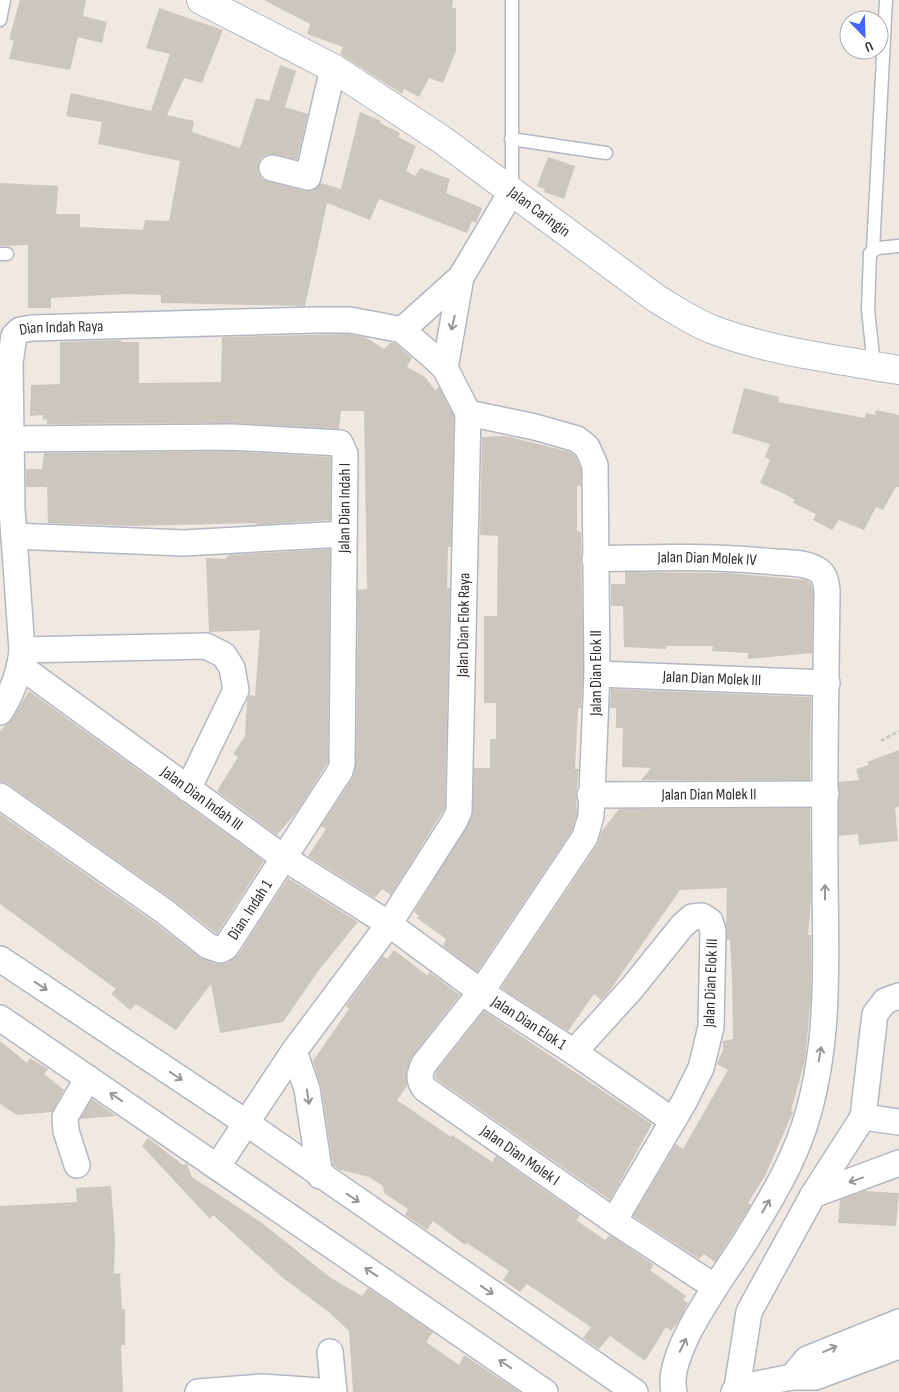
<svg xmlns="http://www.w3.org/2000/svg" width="899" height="1392" font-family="'Sofia Sans Condensed',sans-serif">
  <rect width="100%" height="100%" fill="#efe9e1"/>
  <!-- building -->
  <g fill="#cbc7bf">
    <polygon points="20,0 86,0 83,16 107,22 102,43 78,37 70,70 9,59 14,41 9,39"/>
    <polygon points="264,0 453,0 452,8 456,8 456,51 443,83 429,78 419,97 404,89 402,94 340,54 343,47 307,34 310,24"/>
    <polygon points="159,8 223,30 202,83 184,78 167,115 194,121 192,132 240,148 256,98 269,101 280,65 296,71 285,107 308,114 297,160 268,154 261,158 258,165 258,172 262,179 305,191 312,191 321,183 341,189 360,112 381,121 380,123 400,133 398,137 416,146 406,171 415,176 420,168 450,179 446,193 482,208 476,223 472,221 467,233 379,199 370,220 327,203 305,306 161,303 161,295 125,294 51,298 51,308 28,308 28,245 0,246 0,183 58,186 56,214 80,214 80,227 143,230 145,220 169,221 180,161 98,144 102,122 66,116 71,93 151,111 170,54 146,48"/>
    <polygon points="548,157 575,166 564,199 544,192 545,189 537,186"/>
    <polygon points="349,334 365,337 384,349 390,343 395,343 412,358 407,367 425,377 435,390 439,387 454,416 451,547 448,547 447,588 450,588 445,808 391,895 382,889 375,898 308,856 326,829 321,826 352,779 356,764 358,590 367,589 364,411 341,411 339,429 231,423 47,424 47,419 43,420 43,415 30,416 31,385 60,384 60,342 121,340 122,342 139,342 139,383 221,382 222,337"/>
    <polygon points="744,388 779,397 778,402 865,418 866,413 875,415 876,410 899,415 899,487 896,487 883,510 876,507 864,530 839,520 832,530 813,520 816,514 793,503 795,500 785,494 760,483 770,460 765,457 770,444 732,433"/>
    <polygon points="506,436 570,452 575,456 581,468 581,486 577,486 577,531 581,532 583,674 581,708 578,709 575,769 579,769 576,795 577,814 572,831 477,972 443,946 446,939 417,918 419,916 414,912 472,817 474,768 490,768 490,739 496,739 496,703 484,703 484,616 497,616 498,536 480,535 482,437"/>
    <polygon points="231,451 331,457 330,520 256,525 257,523 131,526 48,523 47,487 26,487 26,469 42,469 44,453"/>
    <polygon points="330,549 328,762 298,810 277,835 217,791 238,757 233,754 245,736 247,701 249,695 255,696 260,630 209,632 206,558 225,559 229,555"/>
    <polygon points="625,572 729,573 806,580 811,583 813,592 812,653 748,659 748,653 712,651 713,646 666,646 666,649 624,647 623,606 611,606 611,584 625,584"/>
    <polygon points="611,689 811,697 810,780 641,780 651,768 622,767 623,728 616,728 616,708 610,708"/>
    <polygon points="29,691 264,861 217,934 172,899 8,784 0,782 0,731 12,719"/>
    <polygon points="899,750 899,806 895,808 898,841 859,845 858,834 839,836 839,782 859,780 856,769 869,765 867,762"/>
    <polygon points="810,808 811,901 808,935 811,935 811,997 805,1060 791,1111 793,1112 765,1176 748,1203 751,1205 729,1240 715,1262 704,1254 699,1259 633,1216 676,1144 683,1149 728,1070 717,1064 723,1050 723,1041 733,1039 732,977 730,940 727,940 726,924 727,888 680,890 608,993 601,1000 594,994 568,1031 501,988 597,845 602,831 619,809"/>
    <polygon points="0,814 155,923 199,957 215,964 226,963 238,955 288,878 358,922 319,970 283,1022 220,1033 211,984 176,1030 136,1004 130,1010 111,994 116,989 0,904"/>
    <polygon points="394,950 428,976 429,972 460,995 411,1058 406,1072 407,1086 397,1100 451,1137 452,1135 492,1162 496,1156 580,1215 576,1220 605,1240 610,1235 654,1265 650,1270 686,1296 683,1300 688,1303 680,1319 671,1331 666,1327 645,1361 610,1336 599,1349 583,1338 591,1327 527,1284 520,1292 503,1280 509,1271 467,1243 465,1245 433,1221 427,1230 405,1215 408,1209 384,1193 383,1186 369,1177 340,1170 333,1165 321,1087 313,1061 349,1009 346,1006 383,956 387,959"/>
    <polygon points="484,1011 652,1124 610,1200 435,1078 436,1072"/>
    <polygon points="0,1041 27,1063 30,1058 48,1069 44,1074 64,1090 52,1112 17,1115 0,1104"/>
    <polygon points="92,1099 116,1116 80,1119"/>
    <polygon points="148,1138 183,1165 187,1164 192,1177 262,1223 331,1278 362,1296 368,1288 433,1332 426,1342 459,1365 464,1355 520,1392 353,1392 349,1331 330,1313 283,1278 213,1215 210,1219 142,1146"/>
    <polygon points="111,1186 115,1239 114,1274 120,1273 122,1309 125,1309 125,1345 121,1345 123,1392 0,1392 0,1206 77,1202 76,1188"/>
    <polygon points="864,1191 899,1193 896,1226 838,1223 840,1200"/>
  </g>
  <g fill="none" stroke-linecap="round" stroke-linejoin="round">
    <!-- service casing -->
    <g stroke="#b4b7c1" stroke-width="15">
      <g id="service">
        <polyline points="512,0 512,190"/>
        <polyline points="0,20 4,0"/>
        <polyline points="511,139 606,153"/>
        <polyline points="873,250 886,0"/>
        <polyline points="0,254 7,254"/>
        <polyline points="874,366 868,310 870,253 878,248 899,246"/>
      </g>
    </g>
    <!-- minor casing -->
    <g stroke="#b4b7c1" stroke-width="28">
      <g id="minor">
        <polyline points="272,168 308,177 333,68"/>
        <polyline points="402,330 461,277 512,191"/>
        <polyline points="445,368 461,277"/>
        <path id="s1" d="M 468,413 L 535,427 L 577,439 L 587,447 L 595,465 L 597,674 L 591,816 L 585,837 L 481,992 L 424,1064 C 419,1074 418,1080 425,1089 L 614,1221 L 715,1287"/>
        <polyline points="14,536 184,543 344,534"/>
        <path id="s2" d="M 595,559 C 655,557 715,556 775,562 C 788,563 804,562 816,569 C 825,573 826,582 827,591 C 826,682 824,774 825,865 C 825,953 832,1042 804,1127 C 792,1164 771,1199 751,1232 C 730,1269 664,1350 674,1392"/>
        <polyline points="22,650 206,646 224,655 232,668 236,690 188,789"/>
        <path id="s3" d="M 20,666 L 284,858 L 389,924 L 481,992 L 574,1052 L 672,1120"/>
        <path id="s4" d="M 597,674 L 827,683"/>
        <path id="s5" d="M 0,712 C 12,693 20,672 22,650 L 12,509 L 10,362 L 14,336 L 20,330 L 32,328 L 313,320 L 350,320 L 377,325 L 402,330 L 431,355 L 445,368 L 468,413 L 459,811 L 454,822 L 389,924 L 294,1051 L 217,1167"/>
        <path id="s6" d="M 590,795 L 826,794"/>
        <path id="s7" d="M 0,796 L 164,911 L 208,946 L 220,950 L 226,947 L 340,771 L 342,764 L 345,454 L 340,443 L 231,437 L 10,439"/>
        <polyline points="0,959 245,1122 635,1392"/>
        <polyline points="0,1018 545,1392"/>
        <polyline points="294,1051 307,1089 320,1176"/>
        <polyline points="574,1052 632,988 682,926 692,917 702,916 710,921 713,931 711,1027 701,1068 684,1102 614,1221"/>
        <polyline points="863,1117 899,1122"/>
        <polyline points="77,1165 66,1131 65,1117 88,1078"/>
        <polyline points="813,1195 899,1163"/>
        <polyline points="792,1377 807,1359 899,1322"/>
        <polyline points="737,1388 749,1312 813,1195 863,1117 875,1014 885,1001 899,996"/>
        <polyline points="198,1392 262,1387 334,1392 330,1352"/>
        <polyline points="734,1392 737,1388 792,1377 815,1377 899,1346"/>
      </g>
    </g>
    <!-- secondary casing -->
    <g stroke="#b4b7c1" stroke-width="30">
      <g id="secondary">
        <path id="s8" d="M 201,0 L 333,68 L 441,139 L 657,299 C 674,309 692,321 711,329 C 771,352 836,359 899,370"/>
      </g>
    </g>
    <!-- path -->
    <polyline stroke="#c9c9c9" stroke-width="3" stroke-dasharray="4 2.5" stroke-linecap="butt" points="881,741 899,731"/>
    <!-- service -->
    <use href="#service" stroke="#fff" stroke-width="12"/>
    <!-- minor -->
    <use href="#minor" stroke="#fff" stroke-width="25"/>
    <!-- secondary -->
    <use href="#secondary" stroke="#fff" stroke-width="28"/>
  </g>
  <!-- one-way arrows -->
  <defs><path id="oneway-shaft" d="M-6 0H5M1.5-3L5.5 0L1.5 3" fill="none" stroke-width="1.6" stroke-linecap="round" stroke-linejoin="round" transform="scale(1.25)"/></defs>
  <g stroke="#969696">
    <use href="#oneway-shaft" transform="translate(453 323) rotate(103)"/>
    <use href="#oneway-shaft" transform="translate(825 892) rotate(-90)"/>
    <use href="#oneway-shaft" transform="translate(41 986) rotate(34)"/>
    <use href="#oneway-shaft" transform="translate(820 1054) rotate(-80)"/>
    <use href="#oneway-shaft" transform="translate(176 1076) rotate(34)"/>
    <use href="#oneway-shaft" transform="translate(116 1097) rotate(-146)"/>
    <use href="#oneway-shaft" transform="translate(308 1097) rotate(81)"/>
    <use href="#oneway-shaft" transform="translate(856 1180) rotate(160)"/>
    <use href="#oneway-shaft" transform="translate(353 1198) rotate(34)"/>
    <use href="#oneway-shaft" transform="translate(766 1206) rotate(-60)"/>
    <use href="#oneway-shaft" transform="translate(371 1272) rotate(-146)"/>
    <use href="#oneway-shaft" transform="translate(487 1290) rotate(34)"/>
    <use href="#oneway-shaft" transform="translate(683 1345) rotate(-64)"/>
    <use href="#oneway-shaft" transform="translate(830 1349) rotate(-24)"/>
    <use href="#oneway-shaft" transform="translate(505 1364) rotate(-146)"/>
  </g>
  <g text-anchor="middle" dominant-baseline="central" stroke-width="5" stroke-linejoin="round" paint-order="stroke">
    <!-- street labels -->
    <g font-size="16" fill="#2e2e2e" stroke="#fff">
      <text stroke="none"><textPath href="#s8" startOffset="400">Jalan Caringin</textPath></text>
      <text stroke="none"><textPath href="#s5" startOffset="431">Dian Indah Raya</textPath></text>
      <text stroke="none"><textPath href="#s7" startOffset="749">Jalan Dian Indah I</textPath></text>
      <text stroke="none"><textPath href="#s2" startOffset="112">Jalan Dian Molek IV</textPath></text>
      <text transform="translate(464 625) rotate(-89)">Jalan Dian Elok Raya</text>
      <text transform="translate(596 673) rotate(-90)">Jalan Dian Elok II</text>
      <text stroke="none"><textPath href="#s4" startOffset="115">Jalan Dian Molek III</textPath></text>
      <text stroke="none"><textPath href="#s6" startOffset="119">Jalan Dian Molek II</textPath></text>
      <text stroke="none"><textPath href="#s3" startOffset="225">Jalan Dian Indah III</textPath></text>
      <text stroke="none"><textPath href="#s7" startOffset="320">Dian. Indah 1</textPath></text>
      <text transform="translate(711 983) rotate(-88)">Jalan Dian Elok III</text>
      <text stroke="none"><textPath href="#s3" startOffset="622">Jalan Dian Elok 1</textPath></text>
      <text stroke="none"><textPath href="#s1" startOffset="939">Jalan Dian Molek I</textPath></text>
    </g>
  </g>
  <!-- north arrow -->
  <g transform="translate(864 35) rotate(157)"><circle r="24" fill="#ffffff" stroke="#ababab"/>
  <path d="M0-4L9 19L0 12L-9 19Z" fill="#4264fb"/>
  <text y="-8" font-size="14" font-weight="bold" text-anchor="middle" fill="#2e2e2e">U</text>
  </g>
</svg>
